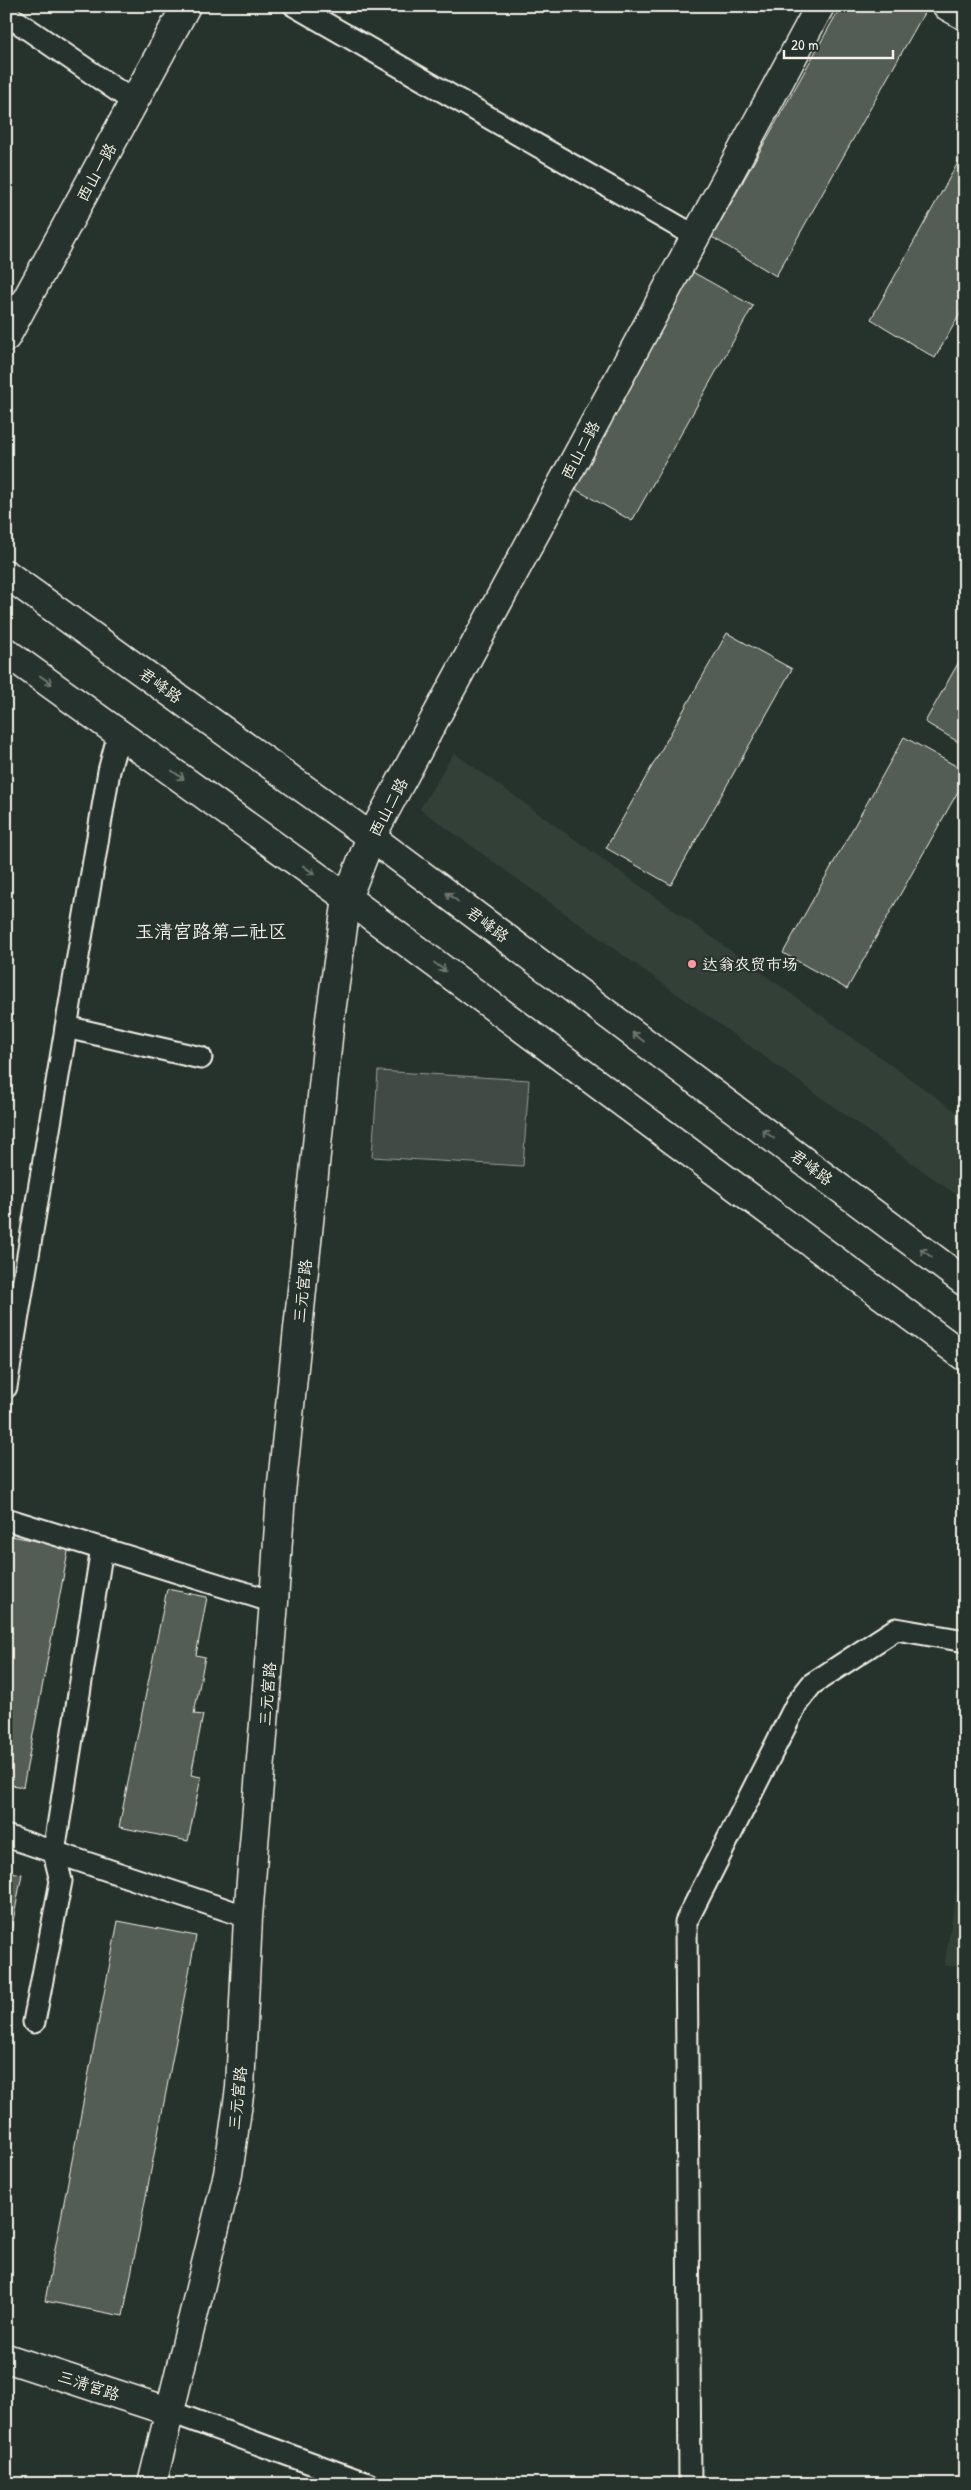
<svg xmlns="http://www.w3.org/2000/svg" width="971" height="2490" font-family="'Patrick Hand','LXGW WenKai TC',sans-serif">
  <rect width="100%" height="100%" fill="#26332d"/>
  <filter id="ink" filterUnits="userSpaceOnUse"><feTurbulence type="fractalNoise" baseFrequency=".02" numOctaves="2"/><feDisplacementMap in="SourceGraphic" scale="10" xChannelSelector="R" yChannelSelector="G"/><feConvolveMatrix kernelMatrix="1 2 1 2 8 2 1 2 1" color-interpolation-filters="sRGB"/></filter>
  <g filter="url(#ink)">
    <!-- built -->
    <g fill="#333f39">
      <polygon points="454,753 965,1118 965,1201 420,809"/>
      <polygon points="965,1841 965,1966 944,1966"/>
    </g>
    <!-- green -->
    <polygon fill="#414b45" stroke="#9a9e96" points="378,1071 529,1080 523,1166 372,1157"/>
    <!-- building -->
    <g fill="#525c55" stroke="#f4f1e8">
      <polygon points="841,6 928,6 776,276 712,237"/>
      <polygon points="965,150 965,305 935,358 871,319"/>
      <polygon points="689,270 753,306 632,521 568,485"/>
      <polygon points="727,633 792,669 671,885 606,848"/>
      <polygon points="965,651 965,746 925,722"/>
      <polygon points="904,737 965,771 965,779 847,989 783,953"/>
      <polygon points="6,1535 69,1547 23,1787 6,1784"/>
      <polygon points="167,1589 207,1597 196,1655 205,1657 194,1714 203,1715 191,1775 201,1777 188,1841 119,1827"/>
      <polygon points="6,1871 22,1874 6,1958"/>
      <polygon points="118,1921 196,1936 123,2316 45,2301"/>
    </g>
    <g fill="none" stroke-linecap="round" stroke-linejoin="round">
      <!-- lane casing -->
      <g stroke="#f4f1e8" stroke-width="25">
        <g id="lane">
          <polyline points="295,6 695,236"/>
          <polyline points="6,14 134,102"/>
          <polyline points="66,1027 201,1058"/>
          <polyline points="6,1387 109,771 119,733"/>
          <polyline points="6,1519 274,1602"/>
          <polyline points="6,1836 248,1917"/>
          <polyline points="34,2022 61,1881 54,1852 102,1548"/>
          <polyline points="171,2412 368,2484"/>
          <polyline points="690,2484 686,1922 797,1703 812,1684 896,1629 965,1641"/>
        </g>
      </g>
      <!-- street casing -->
      <g stroke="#f4f1e8" stroke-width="31">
        <g id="street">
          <polyline points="947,6 965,16"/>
          <polyline points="6,337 186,6"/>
          <polyline points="6,2358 171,2412"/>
          <polyline points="152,2484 228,2174 240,2088 248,1917 274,1602 281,1493 330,1019 347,898"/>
        </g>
      </g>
      <!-- secondary casing -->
      <g stroke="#f4f1e8" stroke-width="31">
        <g id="secondary">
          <polyline points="6,574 371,837 965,1282"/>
          <polyline points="6,652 347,898 965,1357"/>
          <polyline points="347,898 371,837 820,6"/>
        </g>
      </g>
      <!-- lane -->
      <use href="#lane" stroke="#26332d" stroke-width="21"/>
      <!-- street -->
      <use href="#street" stroke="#26332d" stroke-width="28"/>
      <!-- secondary -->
      <use href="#secondary" stroke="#26332d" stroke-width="28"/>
    </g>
    <!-- one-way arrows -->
    <defs><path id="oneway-shaft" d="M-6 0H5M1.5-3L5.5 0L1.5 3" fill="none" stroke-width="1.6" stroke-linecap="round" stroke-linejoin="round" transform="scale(1.25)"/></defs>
    <g stroke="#6e766e">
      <use href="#oneway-shaft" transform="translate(46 680) rotate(36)"/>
      <use href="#oneway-shaft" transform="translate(178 775) rotate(36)"/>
      <use href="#oneway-shaft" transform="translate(309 870) rotate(36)"/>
      <use href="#oneway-shaft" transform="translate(452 897) rotate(-143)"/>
      <use href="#oneway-shaft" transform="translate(440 967) rotate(37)"/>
      <use href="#oneway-shaft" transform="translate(638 1037) rotate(-143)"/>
      <use href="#oneway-shaft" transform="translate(768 1134) rotate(-143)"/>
      <use href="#oneway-shaft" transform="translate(926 1253) rotate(-143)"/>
    </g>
  </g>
  <!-- markers -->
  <circle fill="#ff9aa2" stroke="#26332d" stroke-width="2" cx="692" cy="964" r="5"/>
  <g text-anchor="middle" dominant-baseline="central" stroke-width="4" stroke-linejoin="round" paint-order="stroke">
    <!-- street labels -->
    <g font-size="16" fill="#f4f1e8" stroke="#26332d">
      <text transform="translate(96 172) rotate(-61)">西山一路</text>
      <text transform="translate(580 450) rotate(-62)">西山二路</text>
      <text transform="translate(161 685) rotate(36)">君峰路</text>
      <text transform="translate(388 807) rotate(-62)">西山二路</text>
      <text transform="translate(488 924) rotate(37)">君峰路</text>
      <text transform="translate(812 1167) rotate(37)">君峰路</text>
      <text transform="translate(302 1291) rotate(-84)">三元宫路</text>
      <text transform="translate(267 1694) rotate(-85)">三元宫路</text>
      <text transform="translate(237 2098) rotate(-84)">三元宫路</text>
      <text transform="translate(89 2385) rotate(18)">三清宫路</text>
    </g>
    <!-- poi labels -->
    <g font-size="16" fill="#f4f1e8" stroke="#26332d" text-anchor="start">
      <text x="702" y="964">达翁农贸市场</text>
    </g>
    <!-- quarter labels -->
    <g font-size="19" fill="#f4f1e8" stroke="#26332d">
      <text x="211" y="931">玉清宫路第二社区</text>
    </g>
  </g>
  <!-- margin -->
  <rect width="971" height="2490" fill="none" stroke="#26332d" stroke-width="25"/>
  <rect x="12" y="12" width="946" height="2465" fill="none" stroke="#f4f1e8" stroke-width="2" filter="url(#ink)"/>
  <!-- scale -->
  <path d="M784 50v8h109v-8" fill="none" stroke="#f4f1e8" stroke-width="2.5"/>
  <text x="791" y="50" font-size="15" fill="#f4f1e8" stroke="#26332d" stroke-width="4" paint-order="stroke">20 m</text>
</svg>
